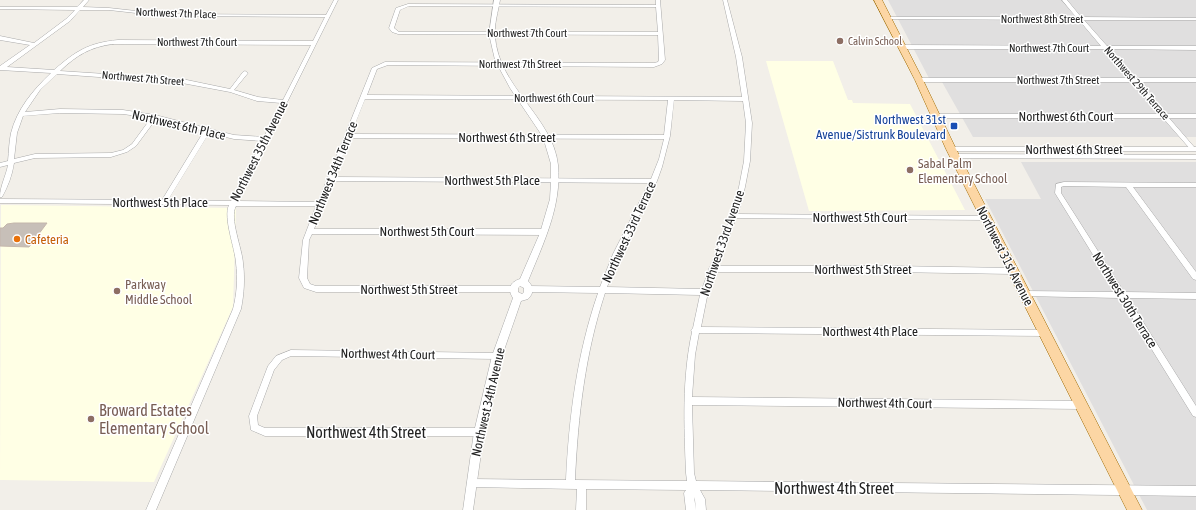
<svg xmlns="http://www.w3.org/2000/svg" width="1196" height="510" font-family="'Asap Condensed',sans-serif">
  <rect width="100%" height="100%" fill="#f2efe9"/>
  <!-- residential -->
  <g fill="#e0dfdf">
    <polygon points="888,0 1196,0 1196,137 973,137 942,82 931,82"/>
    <polygon points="1021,162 1196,162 1196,510 1147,510 985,199 1041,199"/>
  </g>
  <!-- education -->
  <g fill="#ffffe5">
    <polygon points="766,61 833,61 848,100 852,100 853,103 910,104 965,210 809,211"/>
    <polygon points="1,205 236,208 233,307 154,482 0,480"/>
  </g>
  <!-- building -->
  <polygon fill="#c7bfb8" stroke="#c4b6ab" points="14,223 47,223 29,247 0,246 0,228 3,228 7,224"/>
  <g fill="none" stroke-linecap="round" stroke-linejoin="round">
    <!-- minor casing -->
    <g stroke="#a9a9a9" stroke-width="1">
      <g id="minor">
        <path d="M 84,0 L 89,0 L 83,7 L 109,8 L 163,14 L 326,15 L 334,0 L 338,0 L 238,201 L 318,202 L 372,68 L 385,62 L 654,63 L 658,62 L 659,60 L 658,35 L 398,34 L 392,32 L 389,28 L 396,8 L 408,4 L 656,5 L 656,0 L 660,0 L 665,60 L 662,64 L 654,67 L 388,65 L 377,69 L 367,95 L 742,97 L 736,57 L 723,0 L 727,0 L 742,57 L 752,123 L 750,161 L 745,187 L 738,214 L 987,216 L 990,218 L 987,220 L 736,218 L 718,266 L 890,266 L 1013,268 L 1016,269 L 1017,271 L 1016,273 L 1013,274 L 890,272 L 716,272 L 708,292 L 701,327 L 1045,330 L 1048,331 L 1049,333 L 1048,335 L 1045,336 L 699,333 L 695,355 L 692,397 L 1082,401 L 1085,402 L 1086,405 L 1085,408 L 1082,409 L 692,405 L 694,473 L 696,481 L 1196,486 L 1196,496 L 700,490 L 705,499 L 706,510 L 696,510 L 695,500 L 694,497 L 696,510 L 686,510 L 684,493 L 686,490 L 586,489 L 586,510 L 576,510 L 577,489 L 472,487 L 469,486 L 467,483 L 469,480 L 472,479 L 566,480 C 569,416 577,354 598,293 L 529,292 L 526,291 L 525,289 L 526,287 L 529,286 L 600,287 L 613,254 L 649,183 L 333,181 L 314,229 L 544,229 L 547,232 L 544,235 L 312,234 L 309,240 L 307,278 L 310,284 L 316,286 L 512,286 L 515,287 L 516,289 L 515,291 L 512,292 L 316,292 L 304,288 L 299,278 L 303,240 L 316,206 L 236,206 C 229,218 242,248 243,263 C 245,278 244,294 241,309 L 156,510 L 146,510 L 233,309 C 237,294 238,278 236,263 C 235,248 223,218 229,205 L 0,203 L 0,199 L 162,200 L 204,131 L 156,119 L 136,146 L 127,152 L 111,157 L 35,158 L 14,163 C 12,176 8,186 2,197 L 0,197 C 0,186 6,176 8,165 L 0,167 L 0,163 L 8,161 C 9,151 9,142 11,133 C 17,109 33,90 51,73 L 0,70 L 0,66 L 30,45 L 0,40 L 0,36 L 34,43 L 66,19 L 75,10 L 0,9 L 0,7 L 77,7 ZM 409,6 L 656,7 L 658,32 L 399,32 L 394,28 L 400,10 ZM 80,10 L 109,10 L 163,16 L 325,17 L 313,41 L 118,40 C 88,43 76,51 54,70 L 7,67 L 70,21 ZM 113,44 L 118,44 L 311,45 L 283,100 L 258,97 L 234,90 L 248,73 L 245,71 L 243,72 L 230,89 L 182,79 L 60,71 C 77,55 90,47 113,44 ZM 57,74 L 182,83 L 230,92 L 257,101 L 281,103 L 264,137 L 234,135 L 155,115 L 123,110 L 60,109 L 25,112 L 40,90 ZM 365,99 L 668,100 L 664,135 L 351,134 ZM 674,100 L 743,101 L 746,123 L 744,161 L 739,187 L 731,216 L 710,267 L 708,269 L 709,270 L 702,289 L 607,287 L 620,254 L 657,181 L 662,167 L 670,136 ZM 60,113 L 123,114 L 151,118 L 132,144 L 123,150 L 111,153 L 35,154 L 14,159 L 17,133 L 23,116 ZM 209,133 L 234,139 L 262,141 L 231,201 L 168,200 ZM 350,138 L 664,139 L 659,159 L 651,179 L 334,177 ZM 605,293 L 700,295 L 693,328 L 691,330 L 692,332 C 682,379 684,425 686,473 L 687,481 L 575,480 C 578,416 585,354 605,293 Z"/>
        <polygon points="1062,0 1067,0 1081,17 1196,18 1196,20 1084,20 1107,46 1196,46 1196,50 1109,49 1135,78 1196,78 1196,82 1138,82 1166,114 1196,114 1196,118 1169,118 1195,148 1195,150 1191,150 1163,118 936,118 933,116 936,114 1160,114 1132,82 919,82 916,80 919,78 1129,78 1104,49 903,49 900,47 903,45 1101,46 1079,20 888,19 886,18 888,17 1076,17"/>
        <polygon points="1064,182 1196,183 1196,187 1133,187 1196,272 1196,280 1193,279 1126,187 1064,186 1061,187 1061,193 1124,292 1196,293 1196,299 1128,298 1196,406 1196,417 1193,416 1120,298 1022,296 1021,294 1022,292 1025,291 1116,292 1055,193 1056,184"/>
        <polygon points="291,350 497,353 500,354 501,356 500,358 497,359 291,356 282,360 274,370 257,416 258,425 265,428 479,428 482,429 483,432 482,435 479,436 265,436 251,430 249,416 268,366 276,356"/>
      </g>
    </g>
    <!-- tertiary casing -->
    <g stroke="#a9a9a9" stroke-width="1">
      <g id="tertiary">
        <path d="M 494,0 L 500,0 C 498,12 494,24 495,36 C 498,87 553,117 558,165 C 562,206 543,244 528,281 C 534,287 534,293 528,299 L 521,301 L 502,356 L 484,432 L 473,510 L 463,510 L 474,432 L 492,356 L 513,298 C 507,289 510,282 520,279 L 540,233 L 550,199 L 551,181 L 551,164 L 543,137 L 510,88 L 495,60 L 489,34 ZM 520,286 L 524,288 L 524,292 L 522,294 L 518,292 L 518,288 Z"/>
        <polygon points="949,147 1196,147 1196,151 951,151 948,149"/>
        <polygon points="953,154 1196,155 1196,159 955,158 953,158 952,156"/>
      </g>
    </g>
    <!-- primary casing -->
    <g stroke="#a06b00" stroke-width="1">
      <polygon id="primary" points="874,0 882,0 923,80 956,149 1142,510 1127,510 946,149 915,80"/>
    </g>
    <!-- minor -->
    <use href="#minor" fill="#fff" fill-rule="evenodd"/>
    <!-- tertiary -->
    <use href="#tertiary" fill="#fff" fill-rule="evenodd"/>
    <!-- primary -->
    <use href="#primary" fill="#fcd6a4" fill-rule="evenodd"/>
  </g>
  <!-- markers -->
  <g fill="#8d6e63" stroke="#fff" stroke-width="1.5">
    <circle cx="840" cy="41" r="4"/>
    <circle cx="910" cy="170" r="4"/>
    <circle cx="117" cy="291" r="4"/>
    <circle cx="91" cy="419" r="4"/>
  </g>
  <rect fill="#1a4fb4" stroke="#fff" stroke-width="1.5" x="950" y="122" width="8" height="8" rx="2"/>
  <circle fill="#e8710a" stroke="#fff" stroke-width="1.5" cx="17" cy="239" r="4"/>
  <g text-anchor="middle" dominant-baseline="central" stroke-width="3" stroke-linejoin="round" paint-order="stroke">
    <!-- far-street labels -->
    <g font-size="11" fill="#222" stroke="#fff">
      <text transform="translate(176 13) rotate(2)">Northwest 7th Place</text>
      <text x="1042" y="19">Northwest 8th Street</text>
      <text x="527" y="33">Northwest 7th Court</text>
      <text x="197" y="42">Northwest 7th Court</text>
      <text x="1049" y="48">Northwest 7th Court</text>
      <text x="520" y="64">Northwest 7th Street</text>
      <text transform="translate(143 78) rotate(5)">Northwest 7th Street</text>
      <text x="1058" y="80">Northwest 7th Street</text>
      <text transform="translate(1137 83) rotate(49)">Northwest 29th Terrace</text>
      <text x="554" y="98">Northwest 6th Court</text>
    </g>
    <!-- far-education labels -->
    <g font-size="11" fill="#785e54" stroke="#fff" text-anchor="start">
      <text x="848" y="41">Calvin School</text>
    </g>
    <!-- street labels -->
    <g font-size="13" fill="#222" stroke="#fff">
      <text x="1066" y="116">Northwest 6th Court</text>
      <text transform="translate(179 125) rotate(13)">Northwest 6th Place</text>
      <text x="507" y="137">Northwest 6th Street</text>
      <text x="1074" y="149">Northwest 6th Street</text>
      <text transform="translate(259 151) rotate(-63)">Northwest 35th Avenue</text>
      <text transform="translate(333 173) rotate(-68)">Northwest 34th Terrace</text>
      <text x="492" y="180">Northwest 5th Place</text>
      <text x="160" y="202">Northwest 5th Place</text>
      <text x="860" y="217">Northwest 5th Court</text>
      <text x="427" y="231">Northwest 5th Court</text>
      <text transform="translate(629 232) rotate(-65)">Northwest 33rd Terrace</text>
      <text transform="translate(722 243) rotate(-71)">Northwest 33rd Avenue</text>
      <text transform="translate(1005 256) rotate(63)">Northwest 31st Avenue</text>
      <text x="863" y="269">Northwest 5th Street</text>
      <text x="409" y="289">Northwest 5th Street</text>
      <text transform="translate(1125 300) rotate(58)">Northwest 30th Terrace</text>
      <text x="870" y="331">Northwest 4th Place</text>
      <text transform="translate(388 354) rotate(1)">Northwest 4th Court</text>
      <text transform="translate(488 402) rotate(-77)">Northwest 34th Avenue</text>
      <text transform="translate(885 403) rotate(1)">Northwest 4th Court</text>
    </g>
    <!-- transit labels -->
    <g font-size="13" fill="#164399" stroke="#fff" text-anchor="end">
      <text x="946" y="119">Northwest 31st<tspan x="946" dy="15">Avenue/Sistrunk Boulevard</tspan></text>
    </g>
    <!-- education labels -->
    <g font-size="13" fill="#785e54" stroke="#fff" text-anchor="start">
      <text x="918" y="163">Sabal Palm<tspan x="918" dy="15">Elementary School</tspan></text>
      <text x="125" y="284">Parkway<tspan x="125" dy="15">Middle School</tspan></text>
    </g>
    <!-- food labels -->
    <g font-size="13" fill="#c56008" stroke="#fff" text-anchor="start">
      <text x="25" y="239">Cafeteria</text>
    </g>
    <!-- near-education labels -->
    <g font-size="16" fill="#785e54" stroke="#fff" text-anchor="start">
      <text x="99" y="410">Broward Estates<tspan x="99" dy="18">Elementary School</tspan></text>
    </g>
    <!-- near-street labels -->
    <g font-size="16" fill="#222" stroke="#fff">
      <text x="366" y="432">Northwest 4th Street</text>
      <text x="834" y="488">Northwest 4th Street</text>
    </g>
  </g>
</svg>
